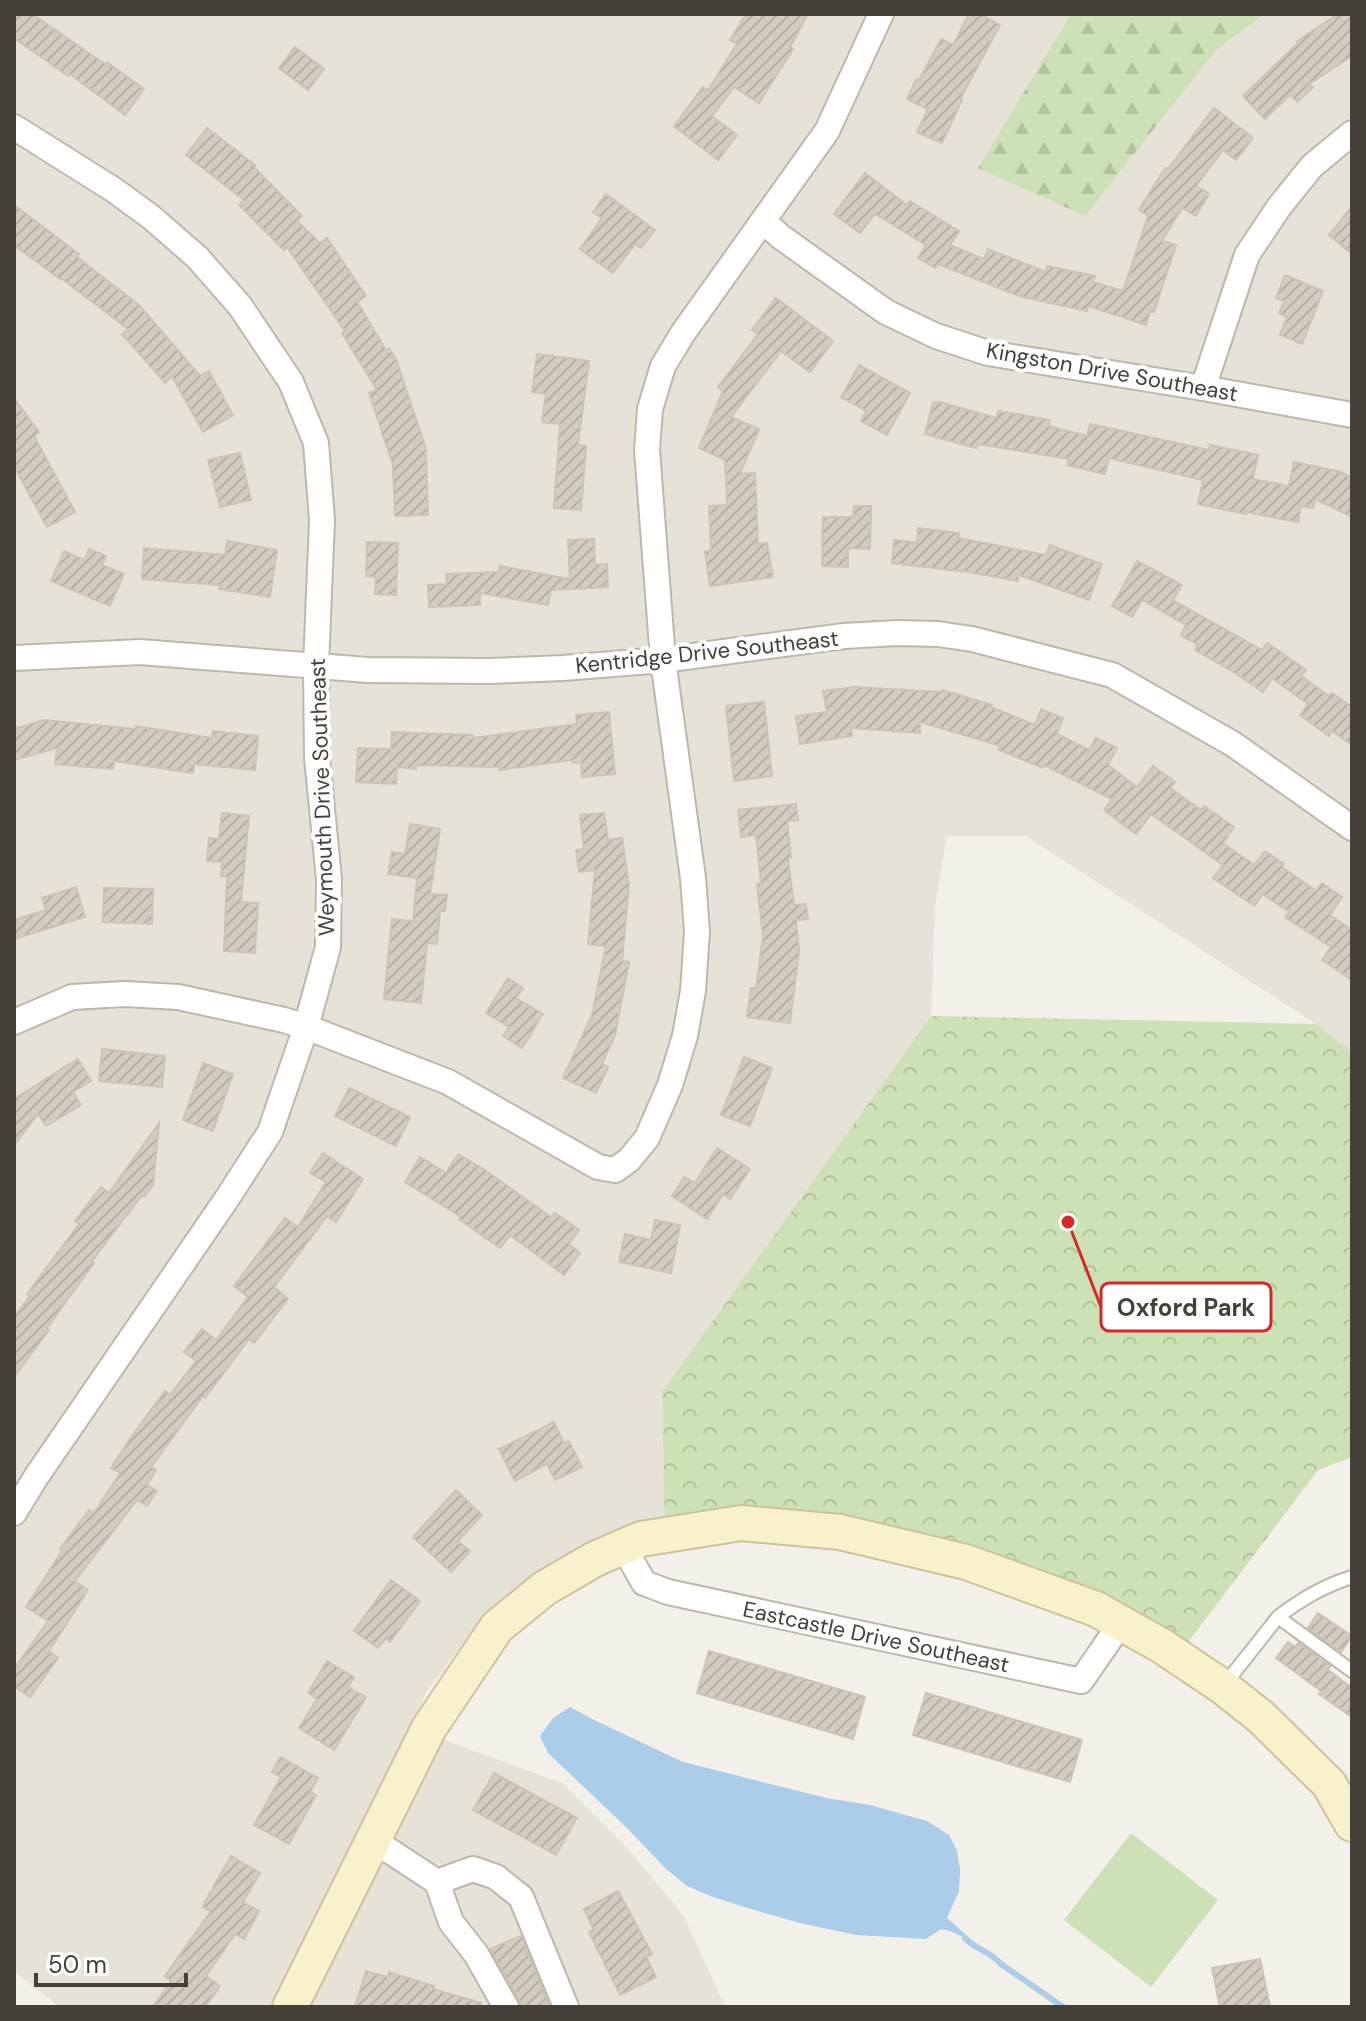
<svg xmlns="http://www.w3.org/2000/svg" width="1366" height="2021" font-family="'DM Sans',sans-serif">
  <defs>
    <pattern id="forest-firs" width="22" height="20" patternUnits="userSpaceOnUse" patternTransform="scale(2)"><rect width="22" height="20" fill="#cce2b6"/><path d="M5 1l3.5 6h-7zM16 11l3.5 6h-7z" fill="#b1c39d"/></pattern>
    <pattern id="park-crowns" width="20" height="18" patternUnits="userSpaceOnUse" patternTransform="scale(2)"><rect width="20" height="18" fill="#cce2b6"/><path d="M2 6a3 3 0 1 1 6 0M12 15a3 3 0 1 1 6 0" fill="none" stroke="#b1c39d"/></pattern>
    <pattern id="building-hatch" width="6" height="6" patternUnits="userSpaceOnUse" patternTransform="scale(2)"><rect width="6" height="6" fill="#d3ccbf"/><path d="M-1 1l2-2M0 6l6-6M5 7l2-2" fill="none" stroke="#b6b0a5"/></pattern>
  </defs>
  <rect width="100%" height="100%" fill="#f2f0e9"/>
  <!-- residential -->
  <g fill="#e6e2d7">
    <polygon points="14,14 1071,14 978,168 1085,215 1216,50 1265,14 1352,14 1352,1052 1316,1024 1026,836 947,836 935,906 931,1016 662,1392 665,1516 539,1572 486,1613 427,1691 314,1929 274,2007 59,2007 14,1971"/>
    <polygon points="439,1738 562,1783 627,1848 684,1916 725,2007 303,2007"/>
  </g>
  <!-- grass -->
  <polygon fill="#cce2b6" points="1131,1833 1218,1900 1151,1987 1064,1920"/>
  <!-- forest -->
  <polygon fill="url(#forest-firs)" points="1071,14 1265,14 1216,50 1085,216 978,168"/>
  <!-- park -->
  <polygon fill="url(#park-crowns)" points="931,1016 1316,1024 1352,1052 1352,1457 1318,1470 1177,1657 840,1532 665,1535 662,1392"/>
  <!-- water -->
  <polygon fill="#abcde9" points="570,1707 594,1720 683,1762 826,1798 870,1805 927,1821 949,1835 957,1851 960,1869 959,1891 947,1918 965,1934 965,1938 950,1931 941,1929 926,1939 856,1935 800,1923 751,1909 713,1897 687,1886 666,1869 628,1829 548,1753 540,1736 553,1718"/>
  <g fill="none" stroke-linecap="round" stroke-linejoin="round">
    <!-- stream -->
    <path stroke="#abcde9" stroke-width="6" d="M 965,1938 C 975,1949 991,1952 1001,1964 L 1063,2007"/>
  </g>
  <!-- building -->
  <g fill="url(#building-hatch)" stroke="#cdc4b3" stroke-width="2">
    <polygon points="14,14 32,14 105,64 107,62 144,89 125,115 70,74 68,76 14,38"/>
    <polygon points="746,14 808,14 790,47 793,49 759,103 734,87 712,116 737,135 718,160 674,126 703,87 708,90 737,44 730,40"/>
    <polygon points="969,14 980,14 1000,25 960,99 962,100 942,143 917,132 928,109 907,99 916,79 919,80 941,39 953,45"/>
    <polygon points="1338,14 1348,14 1352,20 1352,56 1309,84 1313,87 1297,102 1290,95 1265,119 1243,96 1298,43 1297,41"/>
    <polygon points="295,47 324,69 308,90 279,68"/>
    <polygon points="1214,108 1253,138 1236,160 1223,150 1196,186 1209,194 1196,216 1182,208 1162,241 1176,245 1154,312 1150,311 1146,325 1088,306 1087,311 1019,296 938,264 935,268 918,258 926,245 875,214 860,233 834,214 865,173 907,205 910,201 959,231 950,245 984,259 988,249 1046,272 1047,266 1095,276 1093,282 1123,291 1148,216 1139,210 1165,168 1168,169"/>
    <polygon points="207,128 255,165 254,167 302,216 297,221 320,243 327,238 366,296 357,302 386,350 389,348 396,359 426,449 428,515 395,516 393,465 369,393 377,390 342,333 345,331 287,247 284,250 239,205 244,200 186,155"/>
    <polygon points="606,194 655,230 641,248 635,244 613,273 580,249 602,218 593,212"/>
    <polygon points="14,205 79,254 77,257 140,306 200,376 209,371 233,415 203,432 172,376 165,383 122,334 128,329 61,278 60,279 14,245"/>
    <polygon points="1352,206 1352,254 1329,235"/>
    <polygon points="1285,275 1323,291 1302,344 1280,335 1287,317 1279,313 1284,301 1276,298"/>
    <polygon points="776,298 833,341 810,372 781,351 731,417 759,429 740,474 755,473 758,544 767,543 773,577 710,586 705,551 711,551 709,506 727,505 725,460 699,448 723,391 718,387 758,334 752,330"/>
    <polygon points="537,354 589,361 578,445 586,446 581,510 554,508 560,424 542,422 546,394 532,392"/>
    <polygon points="859,365 910,393 887,435 861,421 866,411 841,397"/>
    <polygon points="14,398 39,432 34,436 75,512 47,527 14,466"/>
    <polygon points="933,402 940,402 997,418 998,411 1050,420 1049,426 1087,436 1090,424 1209,450 1210,445 1258,455 1253,479 1289,486 1294,462 1341,472 1352,478 1352,517 1315,499 1313,508 1301,506 1298,522 1246,512 1246,514 1198,504 1203,480 1109,458 1105,474 1067,465 1069,459 978,444 976,448 925,434"/>
    <polygon points="240,453 251,500 220,507 208,460"/>
    <polygon points="854,506 871,506 870,549 848,548 848,567 822,566 823,517 853,517"/>
    <polygon points="918,528 959,533 958,538 1046,555 1050,545 1102,564 1089,600 1019,575 1018,581 968,572 892,563 894,540 917,543"/>
    <polygon points="594,539 595,565 607,564 608,587 551,590 548,605 480,593 480,605 429,607 428,585 447,584 446,574 499,572 500,566 570,579 568,540"/>
    <polygon points="227,541 277,550 270,597 219,589 220,585 142,579 144,548 225,555"/>
    <polygon points="367,542 398,543 396,595 375,594 376,577 366,576"/>
    <polygon points="89,549 106,556 102,565 124,574 110,606 51,581 64,551 84,560"/>
    <polygon points="1137,561 1182,585 1173,600 1262,650 1267,643 1306,670 1301,676 1329,696 1332,693 1352,707 1352,745 1332,731 1329,736 1300,715 1308,704 1272,678 1263,692 1235,673 1195,650 1198,645 1181,635 1186,625 1142,600 1132,617 1112,606"/>
    <polygon points="855,687 942,692 943,690 992,705 991,707 1035,725 1041,709 1063,718 1057,734 1089,750 1096,738 1117,748 1108,765 1137,787 1153,766 1175,782 1170,788 1201,810 1204,806 1234,827 1223,843 1254,865 1265,851 1284,864 1282,867 1316,891 1322,883 1342,897 1330,915 1352,930 1352,980 1322,960 1331,947 1285,917 1289,912 1263,894 1254,906 1213,878 1223,865 1151,814 1136,834 1104,810 1112,799 1044,765 1043,768 999,750 1001,746 920,722 920,733 851,728 852,736 800,744 796,716 827,712 823,691"/>
    <polygon points="764,702 772,776 734,781 726,706"/>
    <polygon points="609,712 615,774 582,777 581,762 573,763 572,760 499,770 499,767 416,765 416,769 397,767 396,784 356,782 358,748 391,749 392,732 473,735 473,738 577,724 576,715"/>
    <polygon points="44,720 135,729 136,726 212,738 213,731 258,736 255,770 194,764 193,773 114,761 113,769 55,764 57,748 14,760 14,729"/>
    <polygon points="796,804 798,820 787,821 791,857 788,858 794,905 806,904 808,919 796,920 799,951 790,1023 747,1017 751,988 756,988 763,937 757,884 761,883 756,835 741,837 738,810"/>
    <polygon points="222,813 249,816 241,902 258,903 255,953 224,951 227,877 221,876 222,862 207,861 209,838 219,839"/>
    <polygon points="604,813 608,840 622,838 629,886 622,961 629,962 615,1035 602,1064 608,1067 596,1093 563,1078 592,1015 606,946 588,944 595,870 579,872 576,850 584,849 580,815"/>
    <polygon points="410,824 440,829 430,894 447,895 445,911 440,911 437,944 427,943 421,1003 384,999 392,919 413,921 417,878 388,874 392,852 405,854"/>
    <polygon points="76,887 85,917 14,939 14,920 46,910 42,898"/>
    <polygon points="104,888 153,889 152,924 103,922"/>
    <polygon points="508,978 523,988 516,998 543,1014 522,1048 503,1036 509,1027 486,1013"/>
    <polygon points="102,1049 165,1056 162,1087 99,1081"/>
    <polygon points="744,1057 772,1068 750,1126 721,1115"/>
    <polygon points="78,1059 91,1081 73,1092 81,1105 46,1126 38,1114 14,1145 14,1099"/>
    <polygon points="203,1063 233,1074 213,1131 183,1120"/>
    <polygon points="349,1088 410,1117 396,1146 335,1116"/>
    <polygon points="159,1123 153,1185 144,1197 142,1195 92,1261 94,1263 47,1328 49,1330 14,1377 14,1317 30,1296 27,1294 79,1224 75,1221 101,1187 109,1193"/>
    <polygon points="717,1148 750,1169 730,1199 723,1194 707,1219 672,1196 684,1177 695,1183"/>
    <polygon points="323,1153 363,1179 336,1222 327,1216 274,1287 288,1299 254,1343 249,1339 205,1398 203,1396 151,1467 156,1470 147,1485 157,1491 147,1506 137,1500 75,1581 88,1590 49,1651 58,1658 30,1697 14,1686 14,1669 48,1621 26,1607 62,1551 60,1549 89,1510 94,1513 120,1473 111,1468 134,1433 165,1391 170,1395 196,1361 184,1352 202,1329 216,1340 248,1297 234,1286 285,1218 298,1227 326,1182 310,1173"/>
    <polygon points="458,1154 485,1170 551,1217 555,1213 579,1230 569,1244 580,1253 564,1275 510,1235 500,1248 459,1219 461,1217 405,1182 420,1157 446,1173"/>
    <polygon points="655,1220 680,1225 671,1273 619,1262 625,1234 651,1240"/>
    <polygon points="554,1422 564,1443 569,1441 582,1467 555,1480 547,1464 515,1481 499,1449"/>
    <polygon points="456,1490 482,1515 458,1541 470,1551 451,1572 413,1537"/>
    <polygon points="391,1580 420,1601 390,1642 386,1638 378,1648 354,1631"/>
    <polygon points="1318,1613 1352,1636 1341,1652 1308,1628"/>
    <polygon points="1288,1642 1295,1647 1298,1643 1330,1666 1328,1670 1352,1688 1352,1717 1319,1694 1321,1691 1276,1658"/>
    <polygon points="709,1651 865,1697 853,1739 697,1693"/>
    <polygon points="327,1661 354,1677 348,1687 366,1697 334,1750 299,1728 317,1699 308,1693"/>
    <polygon points="926,1693 1082,1740 1070,1782 913,1735"/>
    <polygon points="280,1757 318,1778 310,1792 316,1795 289,1844 254,1825 281,1777 272,1772"/>
    <polygon points="494,1773 577,1818 556,1855 473,1810"/>
    <polygon points="231,1856 260,1873 243,1902 259,1911 244,1939 235,1934 206,1976 220,1986 205,2007 153,2007 171,1981 165,1976 211,1911 202,1907"/>
    <polygon points="618,1891 652,1954 646,1957 656,1977 620,1995 589,1932 594,1930 584,1909"/>
    <polygon points="521,1936 550,2007 521,2007 519,2000 490,1949"/>
    <polygon points="1260,1959 1270,2007 1220,2007 1212,1968"/>
    <polygon points="366,1971 388,1977 389,1972 434,1986 433,1989 481,2003 480,2007 355,2007"/>
  </g>
  <g fill="none" stroke-linecap="round" stroke-linejoin="round">
    <!-- lane casing -->
    <g stroke="#bdb8ac" stroke-width="16">
      <g id="lane">
        <path d="M 1278,1617 C 1301,1599 1323,1586 1352,1577"/>
        <polyline points="1225,1684 1278,1617 1352,1671"/>
      </g>
    </g>
    <!-- street casing -->
    <g stroke="#bdb8ac" stroke-width="28">
      <g id="street">
        <polyline points="14,127 114,190 151,217 197,257 240,306 291,382 316,443 322,520 316,666 317,758 329,879 328,947 306,1027 270,1132 226,1200 36,1477 14,1513"/>
        <polyline points="763,221 781,237 886,312 936,336 988,353 1203,388 1352,415"/>
        <polyline points="1203,388 1247,255 1279,207 1312,166 1352,133"/>
        <polyline points="14,658 140,652 368,670 489,671 563,668 663,660 844,636 897,633 938,634 972,639 1112,675 1233,744 1352,828"/>
        <polyline points="14,1022 72,997 125,994 178,997 284,1020 306,1027 448,1082 598,1167 615,1170 629,1160 647,1138 670,1085 685,1036 693,991 697,931 693,878 663,660 647,450 650,409 663,366 683,333 827,131 881,14"/>
        <polyline points="623,1546 644,1583 668,1592 1081,1681 1121,1623"/>
        <polyline points="373,1840 437,1882 451,1922 476,1954 506,2007"/>
        <polyline points="437,1882 473,1869 496,1877 521,1897 566,2007"/>
      </g>
    </g>
    <!-- secondary casing -->
    <g stroke="#cdc39d" stroke-width="38">
      <polyline id="secondary" points="290,2007 429,1728 497,1627 545,1588 595,1559 641,1539 741,1523 840,1532 966,1562 1096,1609 1162,1646 1223,1687 1261,1717 1329,1784 1352,1824"/>
    </g>
    <!-- lane -->
    <use href="#lane" stroke="#fff" stroke-width="12"/>
    <!-- street -->
    <use href="#street" stroke="#fff" stroke-width="24"/>
    <!-- secondary -->
    <use href="#secondary" stroke="#f9f0cc" stroke-width="34"/>
  </g>
  <g text-anchor="middle" dominant-baseline="central" stroke-width="8" stroke-linejoin="round" paint-order="stroke">
    <!-- street labels -->
    <g font-size="22" fill="#454138" stroke="#fff">
      <text transform="translate(1112 372) rotate(10)">Kingston Drive Southeast</text>
      <text transform="translate(707 652) rotate(-6)">Kentridge Drive Southeast</text>
      <text transform="translate(322 797) rotate(-92)">Weymouth Drive Southeast</text>
      <text transform="translate(876 1637) rotate(12)">Eastcastle Drive Southeast</text>
    </g>
  </g>
  <!-- callouts -->
  <path fill="none" stroke="#d62828" stroke-width="3" d="M1068 1222L1101 1307"/>
  <circle fill="#d62828" stroke="#fff" stroke-width="3" cx="1068" cy="1222" r="8"/>
  <rect fill="#fff" stroke="#d62828" stroke-width="3" x="1101" y="1283" width="170" height="48" rx="8"/>
  <g font-size="24" text-anchor="middle" font-weight="bold" fill="#454138">
    <text x="1186" y="1316">Oxford Park</text>
  </g>
  <!-- border -->
  <rect width="1366" height="2021" fill="none" stroke="#454138" stroke-width="32"/>
  <!-- scale -->
  <path d="M36 1973v12h150v-12" fill="none" stroke="#454138" stroke-width="4"/>
  <text x="48" y="1973" font-size="24" fill="#454138" stroke="#ffffff" stroke-width="6" paint-order="stroke">50 m</text>
</svg>
